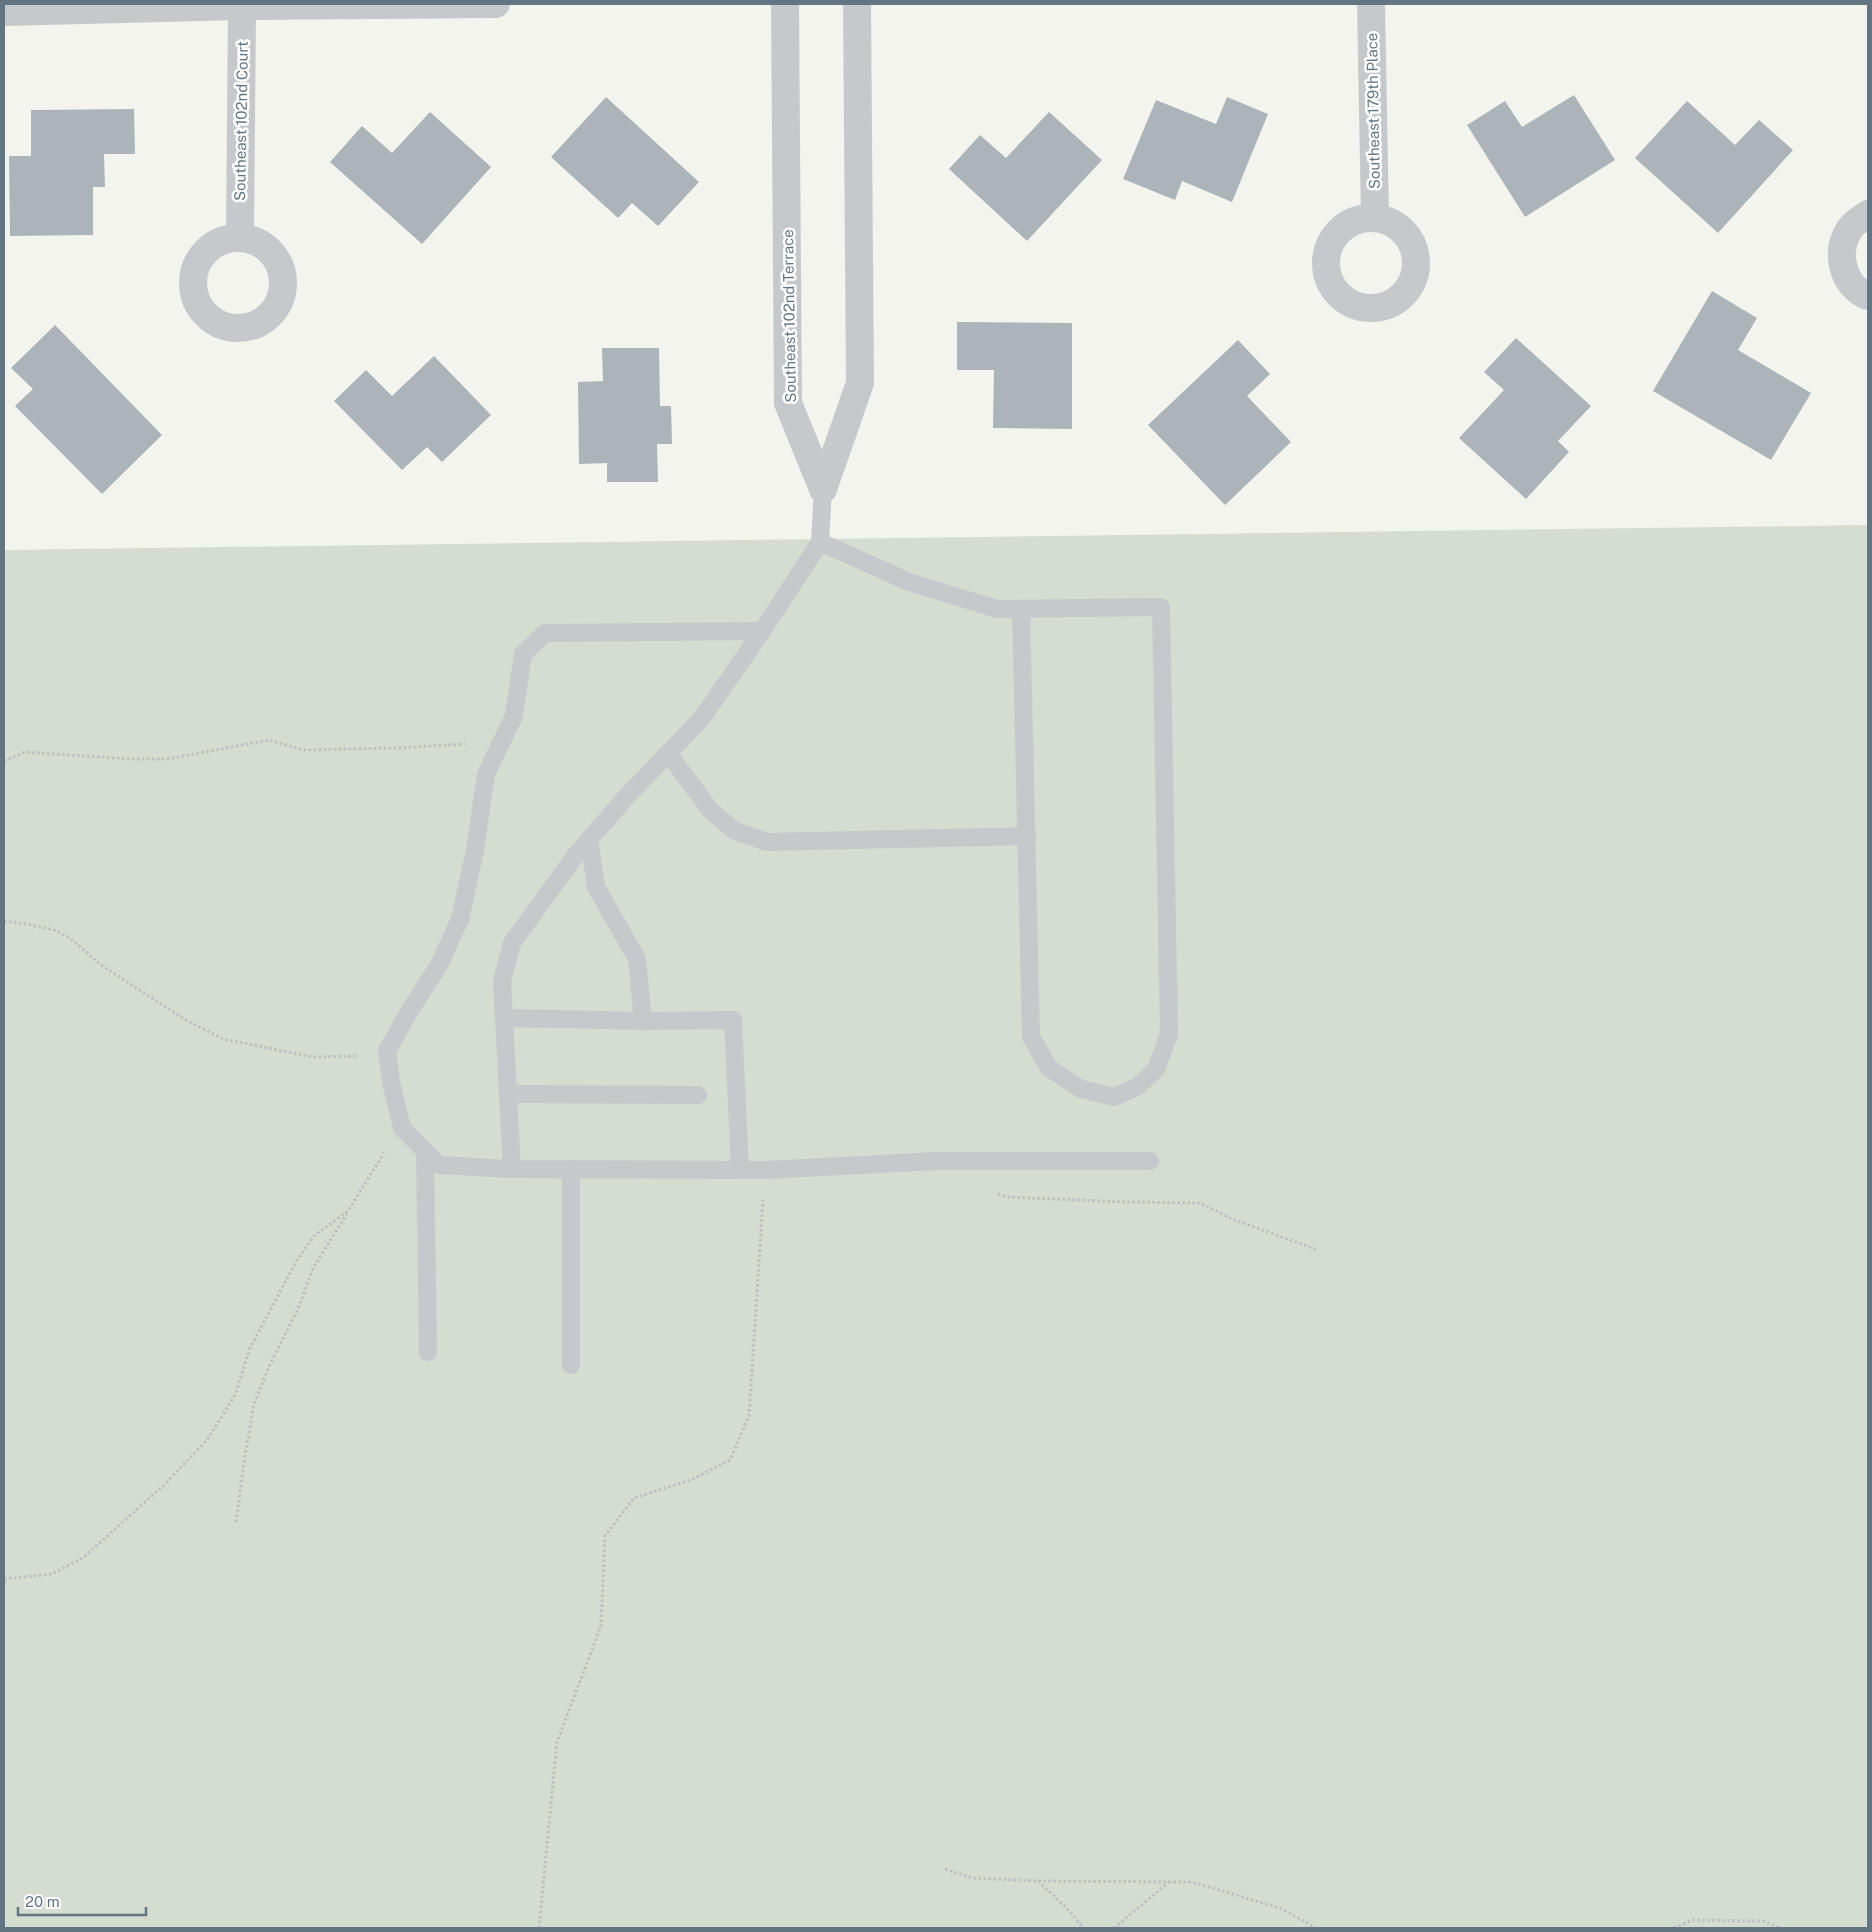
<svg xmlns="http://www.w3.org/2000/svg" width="1872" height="1932" font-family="'Public Sans',sans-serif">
  <rect width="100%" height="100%" fill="#f4f4ef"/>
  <!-- green -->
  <polygon fill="#d5dcd0" points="1868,525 1868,1928 4,1928 4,550"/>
  <!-- building -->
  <g fill="#abb4b8">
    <polygon points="1574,95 1615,160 1525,217 1467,125 1505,101 1522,127"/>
    <polygon points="606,97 699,182 658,226 632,203 618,218 551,157"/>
    <polygon points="1227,97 1268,114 1232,202 1182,181 1175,200 1123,179 1156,100 1216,124"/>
    <polygon points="1687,101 1735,145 1759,120 1793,150 1718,233 1635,158"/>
    <polygon points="134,109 135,154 104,154 105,187 93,187 93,235 10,236 9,156 31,156 31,110"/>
    <polygon points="430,112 491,167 422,244 330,162 362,126 392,153"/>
    <polygon points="1049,112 1102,160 1027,241 949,169 980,135 1006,158"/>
    <polygon points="1712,291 1757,318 1738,350 1811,393 1771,460 1653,391"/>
    <polygon points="957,322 1072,323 1072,429 993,428 994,370 957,370"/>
    <polygon points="55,325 162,435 102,494 15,406 33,389 11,368"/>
    <polygon points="1516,338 1591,406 1558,441 1569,452 1526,499 1459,438 1504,390 1484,372"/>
    <polygon points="1238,340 1270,374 1247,396 1291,442 1225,505 1148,425"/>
    <polygon points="602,348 659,348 660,406 671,406 672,444 657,444 658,482 607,482 607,463 579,464 578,382 603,381"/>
    <polygon points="434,356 491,415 442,462 427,447 402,470 334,401 366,370 392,396"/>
  </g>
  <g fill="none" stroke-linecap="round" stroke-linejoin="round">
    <!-- path -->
    <g stroke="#bdbfc1" stroke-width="3" stroke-dasharray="2.5 2.5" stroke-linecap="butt">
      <polyline points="4,761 25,752 130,759 167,759 269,740 303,750 398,748 465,744"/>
      <polyline points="4,921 26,924 54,930 70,938 101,965 186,1020 223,1039 313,1057 357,1056"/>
      <polyline points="998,1194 1007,1197 1125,1202 1200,1203 1232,1219 1318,1250"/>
      <polyline points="236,1522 245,1456 254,1404 270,1364 298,1309 313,1268 347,1214"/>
      <polyline points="4,1579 52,1574 84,1557 164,1485 207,1440 235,1395 250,1348 297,1260 314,1236 348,1211 384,1153"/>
      <polyline points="945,1869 972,1878 1038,1881 1192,1882 1280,1908 1316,1928"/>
      <path d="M 1038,1881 C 1054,1897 1071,1910 1083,1928"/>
      <polyline points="539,1928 557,1742 601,1626 605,1536 634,1498 691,1480 730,1460 749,1416 763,1200"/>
      <polyline points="1114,1928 1169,1882"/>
      <polyline points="1674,1928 1693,1920 1763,1921 1781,1928"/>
    </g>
    <!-- service -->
    <g stroke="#c6c9cc" stroke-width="18">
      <polyline points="820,542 909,582 997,609 1161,607 1169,1034 1156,1069 1137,1087 1114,1097 1081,1089 1049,1068 1031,1037 1021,609"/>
      <polyline points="762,631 545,633 523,654 514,716 486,774 475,850 460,919 439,965 410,1010 387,1051 391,1082 402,1128 439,1165 512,1169 765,1170 937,1161 1150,1161"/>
      <polyline points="668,753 711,811 735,831 767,842 1027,836"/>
      <polyline points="589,839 596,887 637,959 643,1021"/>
      <polyline points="504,1018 643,1021 733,1020 740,1170"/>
      <polyline points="508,1094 698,1095"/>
      <polyline points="425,1151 428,1352"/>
      <polyline points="512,1169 502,981 512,943 575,856 627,796 702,718 762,631 820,542 823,489"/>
      <polyline points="571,1365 571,1169"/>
    </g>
    <!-- minor -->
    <g stroke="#c6c9cc" stroke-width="28">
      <polyline points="785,4 788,403 823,489"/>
      <polyline points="1371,4 1375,218"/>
      <polyline points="4,12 242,6 496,4"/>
      <path d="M 1868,214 C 1859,220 1850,225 1846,236 C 1836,257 1845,288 1868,296"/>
      <circle cx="1371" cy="263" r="45"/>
      <polyline points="240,237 242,6"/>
      <circle cx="238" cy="283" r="45"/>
      <polyline points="823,489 860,383 857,4"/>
    </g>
  </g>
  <g text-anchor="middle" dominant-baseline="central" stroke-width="5" stroke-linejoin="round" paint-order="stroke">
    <!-- street labels -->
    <g font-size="15" fill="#617583" stroke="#fff">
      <text transform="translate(1373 111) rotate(-91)">Southeast 179th Place</text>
      <text transform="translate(241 121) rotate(-89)">Southeast 102nd Court</text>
      <text transform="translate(789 316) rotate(-91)">Southeast 102nd Terrace</text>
    </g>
  </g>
  <!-- border -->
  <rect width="1872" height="1932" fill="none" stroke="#617583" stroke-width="10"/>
  <!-- scale -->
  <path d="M18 1907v8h128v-8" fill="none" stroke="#617583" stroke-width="2.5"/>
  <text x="25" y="1907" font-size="15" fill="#617583" stroke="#ffffff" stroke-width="4" paint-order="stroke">20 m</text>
</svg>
